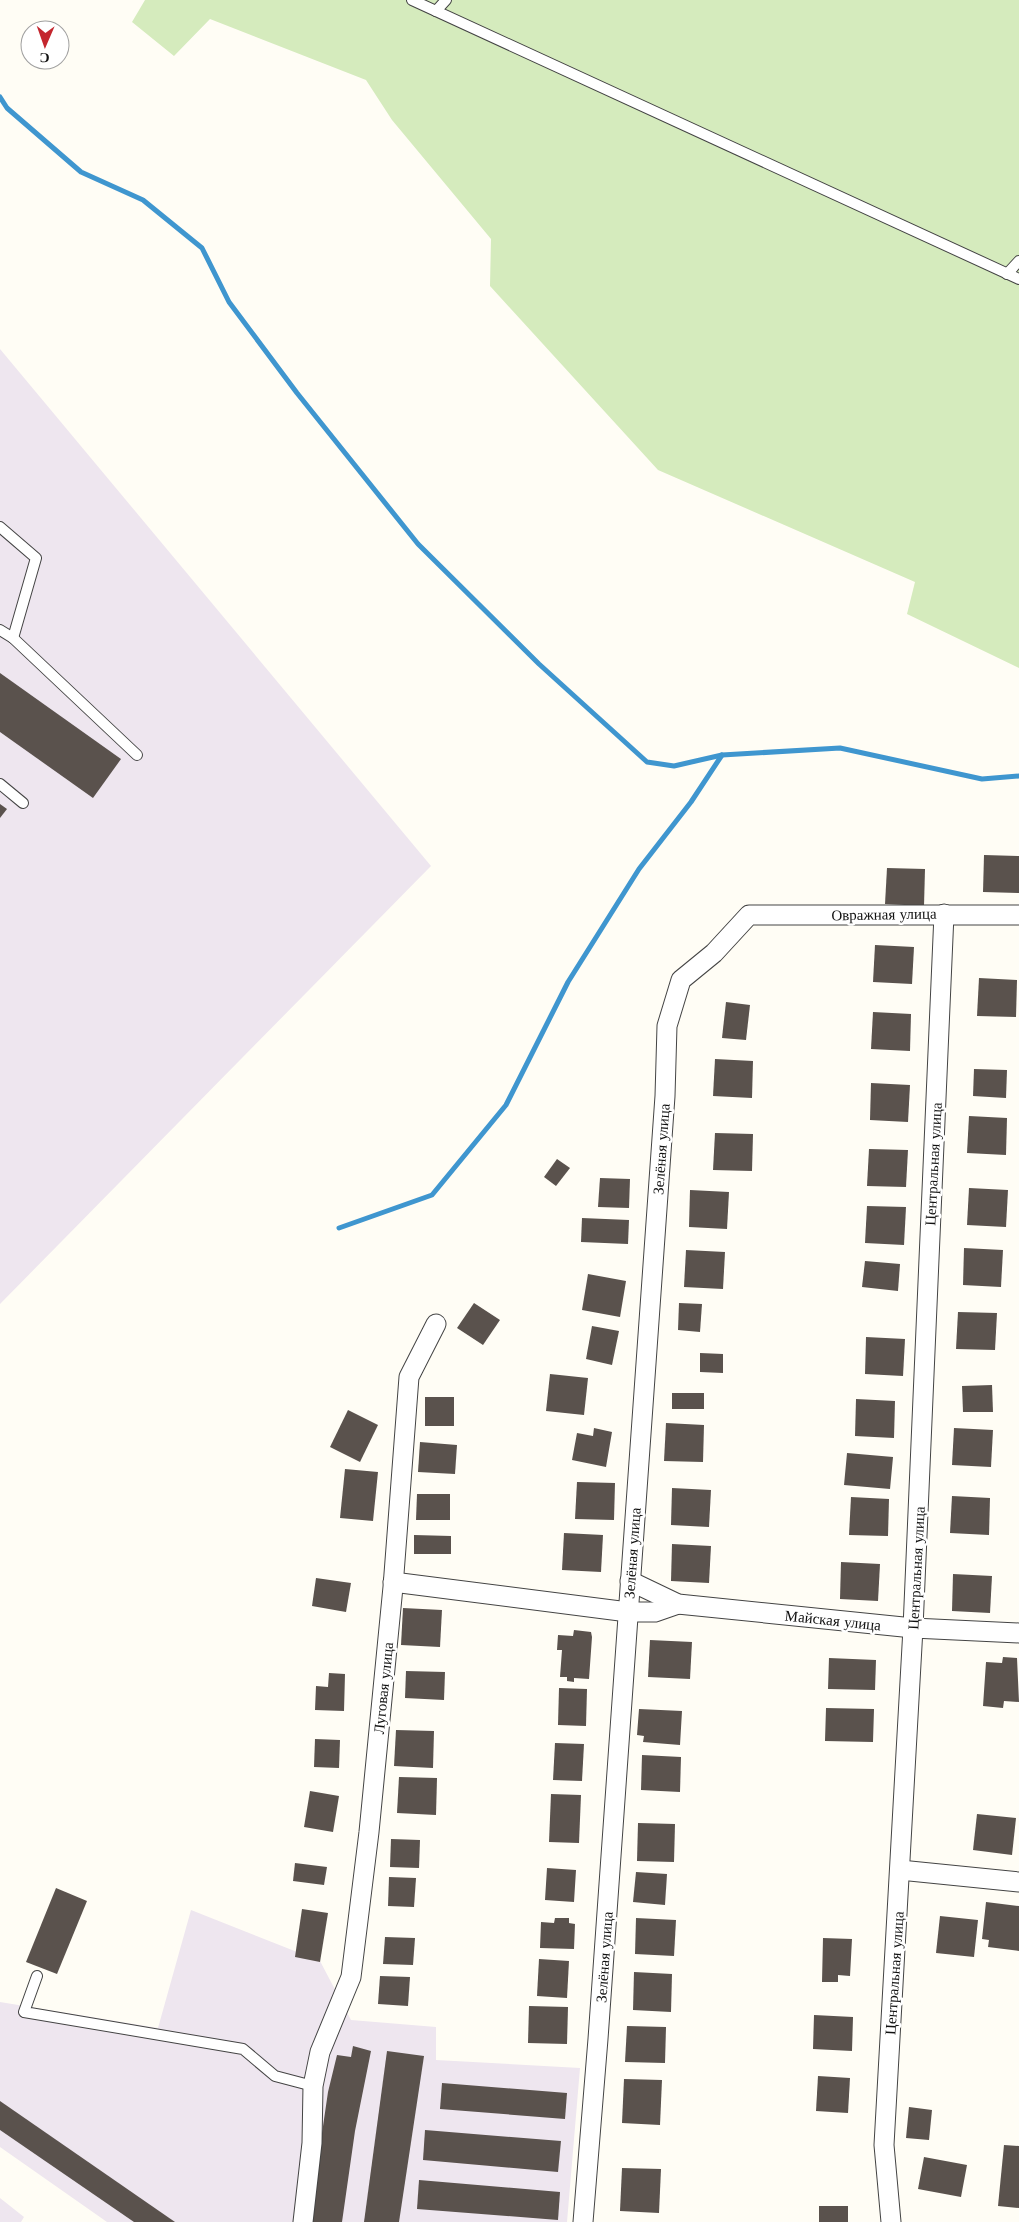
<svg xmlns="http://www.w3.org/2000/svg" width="1019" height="2222" font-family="'Libre Baskerville',serif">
  <rect width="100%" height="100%" fill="#fffdf5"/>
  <!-- industrial -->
  <g fill="#eee6ef">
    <polygon points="0,349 431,866 0,1304"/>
    <polygon points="191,1910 320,1961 351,2020 436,2027 436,2060 580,2068 567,2222 107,2222 0,2147 0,2002 158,2028"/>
    <polygon points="0,2198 24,2217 21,2222 0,2222"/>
  </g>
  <!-- green -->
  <polygon fill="#d5ebbd" points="145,0 1019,0 1019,668 907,614 915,582 658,470 490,286 491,239 392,120 366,80 210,19 174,56 132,22"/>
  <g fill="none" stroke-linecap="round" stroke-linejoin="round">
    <!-- stream -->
    <g stroke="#3f96cf" stroke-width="5">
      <polyline points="0,97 7,108 81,172 143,200 202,248 229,302 297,393 418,544 539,664 647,762 674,766 722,755 840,748 982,779 1019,776"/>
      <polyline points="339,1228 432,1195 506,1105 568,982 639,869 691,802 722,755"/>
    </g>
  </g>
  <!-- building -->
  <g fill="#5a524d">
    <polygon points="0,673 121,759 93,798 0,732"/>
    <polygon points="0,804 7,809 0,818"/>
    <polygon points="984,855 1019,856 1019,893 983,892"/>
    <polygon points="887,868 925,869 924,906 885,904"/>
    <polygon points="875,945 914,947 912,984 873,982"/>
    <polygon points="979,978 1017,980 1016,1017 977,1016"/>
    <polygon points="726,1002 750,1005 746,1040 722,1038"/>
    <polygon points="873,1012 911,1014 910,1051 871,1049"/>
    <polygon points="715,1059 753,1061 752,1098 713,1096"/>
    <polygon points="974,1069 1007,1070 1006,1098 973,1096"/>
    <polygon points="871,1083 910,1085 908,1122 870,1120"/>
    <polygon points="969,1116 1007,1118 1006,1155 967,1153"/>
    <polygon points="715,1133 753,1134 752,1171 713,1170"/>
    <polygon points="869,1149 908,1150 906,1187 867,1186"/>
    <polygon points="557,1159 570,1168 556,1186 544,1177"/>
    <polygon points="600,1178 630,1179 629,1208 598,1207"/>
    <polygon points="969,1188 1008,1190 1006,1227 967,1225"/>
    <polygon points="690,1190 729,1192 727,1229 689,1227"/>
    <polygon points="867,1206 906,1207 904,1245 865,1243"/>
    <polygon points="582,1218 629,1220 628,1244 581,1242"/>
    <polygon points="964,1248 1003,1250 1001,1287 963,1285"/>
    <polygon points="686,1250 725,1252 723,1289 684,1287"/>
    <polygon points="865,1261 900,1264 898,1291 862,1287"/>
    <polygon points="588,1274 626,1281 620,1317 582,1310"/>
    <polygon points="474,1303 500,1320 483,1345 457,1328"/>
    <polygon points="679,1303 702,1304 700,1332 678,1330"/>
    <polygon points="958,1312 997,1313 995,1350 956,1349"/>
    <polygon points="592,1326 619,1331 612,1365 586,1359"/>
    <polygon points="866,1337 905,1339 903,1376 865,1374"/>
    <polygon points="700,1353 723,1354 723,1373 700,1372"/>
    <polygon points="550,1374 588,1378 584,1415 546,1411"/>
    <polygon points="992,1385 993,1412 963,1412 962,1386"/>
    <rect x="672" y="1393" width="32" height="16"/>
    <rect x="425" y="1397" width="29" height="29"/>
    <polygon points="856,1399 895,1401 894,1438 855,1436"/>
    <polygon points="348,1410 378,1425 360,1462 330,1447"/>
    <polygon points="666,1423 704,1425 703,1462 664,1461"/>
    <polygon points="594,1428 612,1432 606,1467 572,1460 577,1433 593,1436"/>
    <polygon points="954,1428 993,1430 991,1467 952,1465"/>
    <polygon points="420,1442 457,1445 455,1474 418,1472"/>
    <polygon points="847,1453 893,1457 890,1489 844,1485"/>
    <polygon points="345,1469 378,1472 373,1521 340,1518"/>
    <polygon points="577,1482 615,1483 614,1520 575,1519"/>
    <polygon points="672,1488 711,1490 709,1527 671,1525"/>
    <polygon points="417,1494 450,1494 450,1520 416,1520"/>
    <polygon points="952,1496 990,1498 989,1535 950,1533"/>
    <polygon points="851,1497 889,1499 888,1536 849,1535"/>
    <polygon points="564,1533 603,1535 601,1572 562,1570"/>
    <polygon points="414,1535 451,1536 451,1554 414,1554"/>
    <polygon points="672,1544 711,1546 709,1583 671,1581"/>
    <polygon points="841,1562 880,1564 878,1601 840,1599"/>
    <polygon points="953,1574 992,1576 990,1613 952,1611"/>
    <polygon points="316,1578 351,1583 346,1612 312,1606"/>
    <polygon points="403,1608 442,1610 440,1647 401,1645"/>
    <polygon points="574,1630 591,1632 592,1637 589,1679 574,1678 574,1682 567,1681 567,1677 560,1677 562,1650 557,1650 558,1635 573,1636"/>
    <polygon points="650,1640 692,1642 690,1679 648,1677"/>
    <polygon points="1003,1657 1017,1658 1019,1702 1004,1701 1003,1708 983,1706 986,1662 1002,1663"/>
    <polygon points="829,1658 876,1660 875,1690 828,1689"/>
    <polygon points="406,1671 445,1672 444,1700 405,1698"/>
    <polygon points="329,1673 345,1674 344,1711 315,1710 316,1686 328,1687"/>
    <polygon points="559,1688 587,1689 586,1726 558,1725"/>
    <polygon points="826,1708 874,1709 873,1742 825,1741"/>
    <polygon points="639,1709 682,1711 680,1745 643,1742 644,1736 637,1735"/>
    <polygon points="396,1730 434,1731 433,1768 394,1766"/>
    <polygon points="315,1739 340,1740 339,1768 314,1767"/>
    <polygon points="555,1743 584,1744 582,1781 553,1780"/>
    <polygon points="642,1755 681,1757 680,1792 641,1790"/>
    <polygon points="399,1777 437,1778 436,1815 397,1813"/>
    <polygon points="310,1791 339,1796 333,1832 304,1827"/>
    <polygon points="551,1794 581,1795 579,1843 549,1842"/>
    <polygon points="977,1814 1016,1818 1012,1855 973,1850"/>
    <polygon points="638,1823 675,1824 674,1862 637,1861"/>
    <polygon points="391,1839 420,1840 419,1868 390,1867"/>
    <polygon points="295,1863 327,1867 324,1885 293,1881"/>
    <polygon points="547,1868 576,1870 574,1902 545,1900"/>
    <polygon points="636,1872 667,1874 665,1905 633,1902"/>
    <polygon points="389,1877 416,1878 414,1907 388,1906"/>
    <polygon points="56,1888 87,1901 57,1974 26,1962"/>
    <polygon points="986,1902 1019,1906 1019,1951 988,1947 989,1940 982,1939"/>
    <polygon points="302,1909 328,1913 320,1962 295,1957"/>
    <polygon points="940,1916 978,1920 974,1957 936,1953"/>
    <polygon points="555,1918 569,1918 569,1923 575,1924 574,1949 540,1948 541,1922 554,1923"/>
    <polygon points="636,1918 676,1920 674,1956 635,1954"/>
    <polygon points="385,1937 415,1938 413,1965 383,1964"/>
    <polygon points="823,1938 852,1939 850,1976 838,1975 838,1982 822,1982"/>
    <polygon points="539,1959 569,1961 567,1998 537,1996"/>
    <polygon points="634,1972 672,1974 671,2012 633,2010"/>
    <polygon points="380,1976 410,1977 408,2006 378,2004"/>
    <polygon points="529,2006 568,2007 567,2044 528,2043"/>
    <polygon points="814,2015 853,2017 852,2051 813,2049"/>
    <polygon points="627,2026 666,2027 665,2063 625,2062"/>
    <polygon points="353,2046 371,2051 355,2131 342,2222 309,2222 328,2092 337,2055 351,2057"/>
    <polygon points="387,2051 424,2056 399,2222 364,2222"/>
    <polygon points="818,2076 850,2078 848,2113 816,2111"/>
    <polygon points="624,2079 662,2080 660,2125 622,2123"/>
    <polygon points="442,2083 567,2093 565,2119 440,2109"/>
    <polygon points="0,2101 175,2222 134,2222 0,2130"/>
    <polygon points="909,2107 932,2110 929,2140 906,2138"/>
    <polygon points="425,2130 561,2141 558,2172 423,2160"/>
    <polygon points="1004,2145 1019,2146 1019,2208 998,2206"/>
    <polygon points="924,2157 967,2165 961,2197 918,2189"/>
    <polygon points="622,2168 661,2169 659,2213 620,2211"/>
    <polygon points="419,2180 560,2192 558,2220 417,2209"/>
    <rect x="819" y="2206" width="29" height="16"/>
  </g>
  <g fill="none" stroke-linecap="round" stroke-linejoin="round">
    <!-- service casing -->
    <g stroke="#444" stroke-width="12">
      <g id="service">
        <polyline points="412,0 1019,279"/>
        <polyline points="436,11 446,0"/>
        <polyline points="1007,274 1019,261"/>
        <polyline points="0,527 36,558 13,638"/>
        <polyline points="0,630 13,638 137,755"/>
        <polyline points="0,784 23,803"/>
        <polyline points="37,1976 24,2012 243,2049 275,2076 313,2086"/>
      </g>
    </g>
    <!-- minor casing -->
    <g stroke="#444" stroke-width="21">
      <g id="minor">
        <polyline points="630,1581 678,1604 913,1628 1019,1633"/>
        <polyline points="393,1582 628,1612 655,1612 678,1604"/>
        <polyline points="900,1870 1019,1882"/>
        <polyline points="303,2222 312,2143 313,2086 320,2052 351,1977 369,1832 393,1587 409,1377 436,1324"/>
        <polyline points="583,2222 598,2039 665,1096 667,1026 681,980 714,953 749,915 1019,915"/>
        <polyline points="891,2222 884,2145 913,1628 944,914"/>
      </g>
    </g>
    <!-- service -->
    <use href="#service" stroke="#fff" stroke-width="10"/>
    <!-- minor -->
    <use href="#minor" stroke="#fff" stroke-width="19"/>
  </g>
  <g text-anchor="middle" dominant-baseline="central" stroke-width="5" stroke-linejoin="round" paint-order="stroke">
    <!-- street labels -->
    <g font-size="15" fill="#111" stroke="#fff">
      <text transform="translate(884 914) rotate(-1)">Овражная улица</text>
      <text transform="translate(661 1149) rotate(-86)">Зелёная улица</text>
      <text transform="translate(933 1164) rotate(-87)">Центральная улица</text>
      <text transform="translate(632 1553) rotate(-86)">Зелёная улица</text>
      <text transform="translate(916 1568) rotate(-87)">Центральная улица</text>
      <text transform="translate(833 1620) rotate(6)">Майская улица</text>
      <text transform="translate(383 1688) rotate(-84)">Луговая улица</text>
      <text transform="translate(604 1957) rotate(-86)">Зелёная улица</text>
      <text transform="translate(894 1973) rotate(-86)">Центральная улица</text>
    </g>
  </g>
  <!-- north arrow -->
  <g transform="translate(45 45) rotate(182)"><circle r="24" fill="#ffffff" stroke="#a0a0a0"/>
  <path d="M0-4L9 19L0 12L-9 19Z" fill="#c4262e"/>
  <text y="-8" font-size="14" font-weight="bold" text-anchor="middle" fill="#111111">С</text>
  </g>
</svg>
